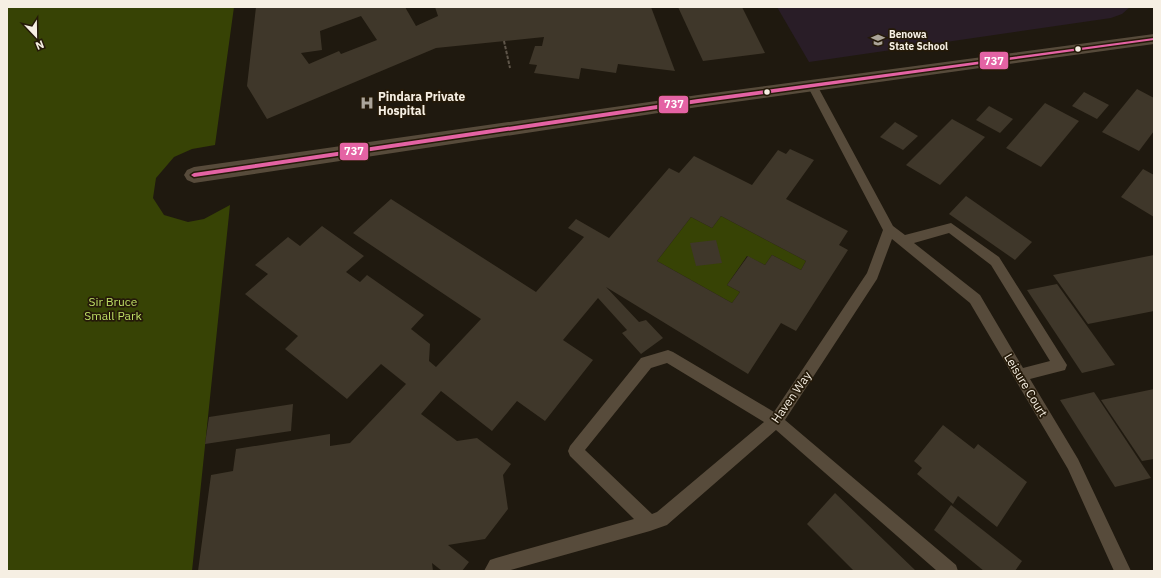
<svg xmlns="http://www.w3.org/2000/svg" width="1161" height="578" font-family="'IBM Plex Sans',sans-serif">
  <rect width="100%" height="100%" fill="#1f190f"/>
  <!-- education -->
  <polygon fill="#291d27" points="777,7 1130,7 1122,14 1111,18 809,62"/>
  <!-- green -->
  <g fill="#374305">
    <polygon points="7,7 234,7 215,145 192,149 174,157 156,178 153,198 164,215 188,222 204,219 230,205 192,571 7,571"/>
    <polygon points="721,216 806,261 801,270 772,255 765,265 747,256 727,285 740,292 732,303 657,261 691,217 712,228"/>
  </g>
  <!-- building -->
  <g fill="#3f372a" fill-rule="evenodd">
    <path d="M 256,7 L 405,7 L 416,26 L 438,16 L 435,7 L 651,7 L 675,71 L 618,64 L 616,73 L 581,68 L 579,79 L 534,73 L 537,65 L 529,64 L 535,46 L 542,46 L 544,37 L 436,48 L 267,119 L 247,86 ZM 361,16 L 377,40 L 341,54 L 339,51 L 309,64 L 301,53 L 322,50 L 320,31 Z"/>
    <polygon points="678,7 742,7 765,53 703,61"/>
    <polygon points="1137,89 1154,98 1154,131 1139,151 1102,132"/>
    <polygon points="1084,92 1109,105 1097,119 1072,106"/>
    <polygon points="1045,103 1079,121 1041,167 1006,148"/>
    <polygon points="989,106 1013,119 1000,133 976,120"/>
    <polygon points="952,119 985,137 940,185 906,165"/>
    <polygon points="895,122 918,136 903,150 880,137"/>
    <path d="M 790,149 L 814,160 L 786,199 L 848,231 L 839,245 L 848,250 L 796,331 L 781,323 L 748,374 L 606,287 L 639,322 L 646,320 L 663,338 L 641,354 L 622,333 L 627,330 L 598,298 L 563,340 L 593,360 L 545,421 L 517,401 L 492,431 L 441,391 L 421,414 L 457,441 L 477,438 L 511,464 L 503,475 L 508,509 L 485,539 L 448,545 L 469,562 L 462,571 L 442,571 L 432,563 L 433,571 L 198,571 L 211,475 L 233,471 L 236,449 L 330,434 L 330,446 L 350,443 L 406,384 L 381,364 L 347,399 L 285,349 L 298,336 L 245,294 L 268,274 L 255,265 L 288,237 L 300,246 L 322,226 L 364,256 L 346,272 L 360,282 L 367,275 L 424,315 L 411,329 L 430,344 L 429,361 L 436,367 L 481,319 L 353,233 L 391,199 L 536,292 L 584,237 L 568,228 L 576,219 L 609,238 L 669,168 L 679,173 L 694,156 L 752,185 L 778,150 L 786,154 ZM 721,216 L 806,261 L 801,270 L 772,255 L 765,265 L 748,256 L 727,285 L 740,292 L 732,303 L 657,261 L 691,217 L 712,228 Z"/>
    <polygon points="1143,169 1154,175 1154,217 1121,197"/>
    <polygon points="966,196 1032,242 1015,260 949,214"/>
    <polygon points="716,240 722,263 696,266 690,243"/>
    <polygon points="1154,255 1154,311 1088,324 1053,275"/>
    <polygon points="1057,284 1115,365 1082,373 1027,290"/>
    <polygon points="1154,389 1154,459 1142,461 1101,400"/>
    <polygon points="1094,392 1151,478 1115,487 1060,400"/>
    <polygon points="293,404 291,431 205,444 209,417"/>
    <polygon points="943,425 974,449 978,444 1027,482 997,527 958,496 953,504 917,474 922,468 914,461"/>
    <polygon points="835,493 916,571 854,571 807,524"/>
    <polygon points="951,505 1022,561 1015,571 984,571 934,530"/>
  </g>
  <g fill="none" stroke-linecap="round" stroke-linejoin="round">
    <!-- path -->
    <polyline stroke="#5f564a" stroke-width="2" stroke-dasharray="3.5 1.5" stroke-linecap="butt" points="504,41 510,68"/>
    <!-- service -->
    <path fill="#574b3b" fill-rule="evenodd" d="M 813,83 L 818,87 L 893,226 L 905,235 L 951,223 L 999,257 L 1067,365 L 1065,370 L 1030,379 L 1078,459 L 1131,571 L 1114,571 L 1068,469 L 970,303 L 892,239 L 877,279 L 785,420 L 956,565 L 958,571 L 937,571 L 776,430 L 667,525 L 650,531 L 507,571 L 484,571 L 490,560 L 496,558 L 634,519 L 570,456 L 568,451 L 570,446 L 641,358 L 668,350 L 673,352 L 774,412 L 867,273 L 883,230 L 808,87 ZM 949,233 L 991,265 L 1050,361 L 1023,368 L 980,295 L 914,243 ZM 667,363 L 764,422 L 657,512 L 652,514 L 585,450 L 651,368 Z"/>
    <!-- minor -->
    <polygon fill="#574b3b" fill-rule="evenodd" points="1154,34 1154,44 698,107 194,183 187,180 184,175 187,170 194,167 698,95"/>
    <!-- bus-1 casing -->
    <g stroke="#251a09" stroke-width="3">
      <polygon id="bus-1" points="1154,38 1154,40 698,103 194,177 191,175 194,173 698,99"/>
    </g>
    <!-- bus-1 -->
    <use href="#bus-1" fill="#e463a4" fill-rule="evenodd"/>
  </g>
  <!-- icons -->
  <defs>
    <g id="school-bare" transform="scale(1.08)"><path d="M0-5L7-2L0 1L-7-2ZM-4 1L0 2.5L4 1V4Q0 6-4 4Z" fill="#aba499" stroke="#251a09" stroke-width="2.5" paint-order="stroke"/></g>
    <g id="hospital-bare" transform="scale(1.08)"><path d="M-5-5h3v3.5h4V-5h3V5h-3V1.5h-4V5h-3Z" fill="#aba499" stroke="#251a09" stroke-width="2.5" paint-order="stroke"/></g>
  </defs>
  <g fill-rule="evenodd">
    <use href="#school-bare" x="878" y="40"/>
    <use href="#hospital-bare" x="367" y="103"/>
  </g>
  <!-- markers -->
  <g fill="#f6efe3" stroke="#251a09" stroke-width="1.5">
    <circle cx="1078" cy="49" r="3.5"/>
    <circle cx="767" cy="92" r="3.5"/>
  </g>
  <g text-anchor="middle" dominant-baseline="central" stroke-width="3.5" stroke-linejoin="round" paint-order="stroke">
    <!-- far-poi labels -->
    <g font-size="10" font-weight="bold" fill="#f6efe3" stroke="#251a09" text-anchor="start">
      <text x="889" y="34">Benowa<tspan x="889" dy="12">State School</tspan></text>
    </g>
    <!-- poi labels -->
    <g font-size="12" font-weight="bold" fill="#f6efe3" stroke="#251a09" text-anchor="start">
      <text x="378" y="96">Pindara Private<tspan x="378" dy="14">Hospital</tspan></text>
    </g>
    <!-- park labels -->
    <g font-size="12" fill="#bedf65" stroke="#251a09">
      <text x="113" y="301">Sir Bruce<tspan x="113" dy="14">Small Park</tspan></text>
    </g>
    <!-- street labels -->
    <g font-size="12" fill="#f6efe3" stroke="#251a09">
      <text transform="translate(1026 385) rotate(59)">Leisure Court</text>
      <text transform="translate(791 397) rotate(-55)">Haven Way</text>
    </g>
  </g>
  <g stroke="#251a09" stroke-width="1.5">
    <rect x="979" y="51" width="30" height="19" rx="4" fill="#e463a4"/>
    <rect x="658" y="95" width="31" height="19" rx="4" fill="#e463a4"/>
    <rect x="339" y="142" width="30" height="19" rx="4" fill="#e463a4"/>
  </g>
  <g font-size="11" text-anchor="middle" font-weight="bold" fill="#fff">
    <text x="994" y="65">737</text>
    <text x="674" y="108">737</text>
    <text x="354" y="155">737</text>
  </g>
  <!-- border -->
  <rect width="1161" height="578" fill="none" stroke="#f6efe3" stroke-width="16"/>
  <!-- north arrow -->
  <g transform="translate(36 36) rotate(158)" stroke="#251a09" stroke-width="3" paint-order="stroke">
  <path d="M0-3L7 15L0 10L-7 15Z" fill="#f6efe3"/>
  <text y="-6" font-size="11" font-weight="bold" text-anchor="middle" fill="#f6efe3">N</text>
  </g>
</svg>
